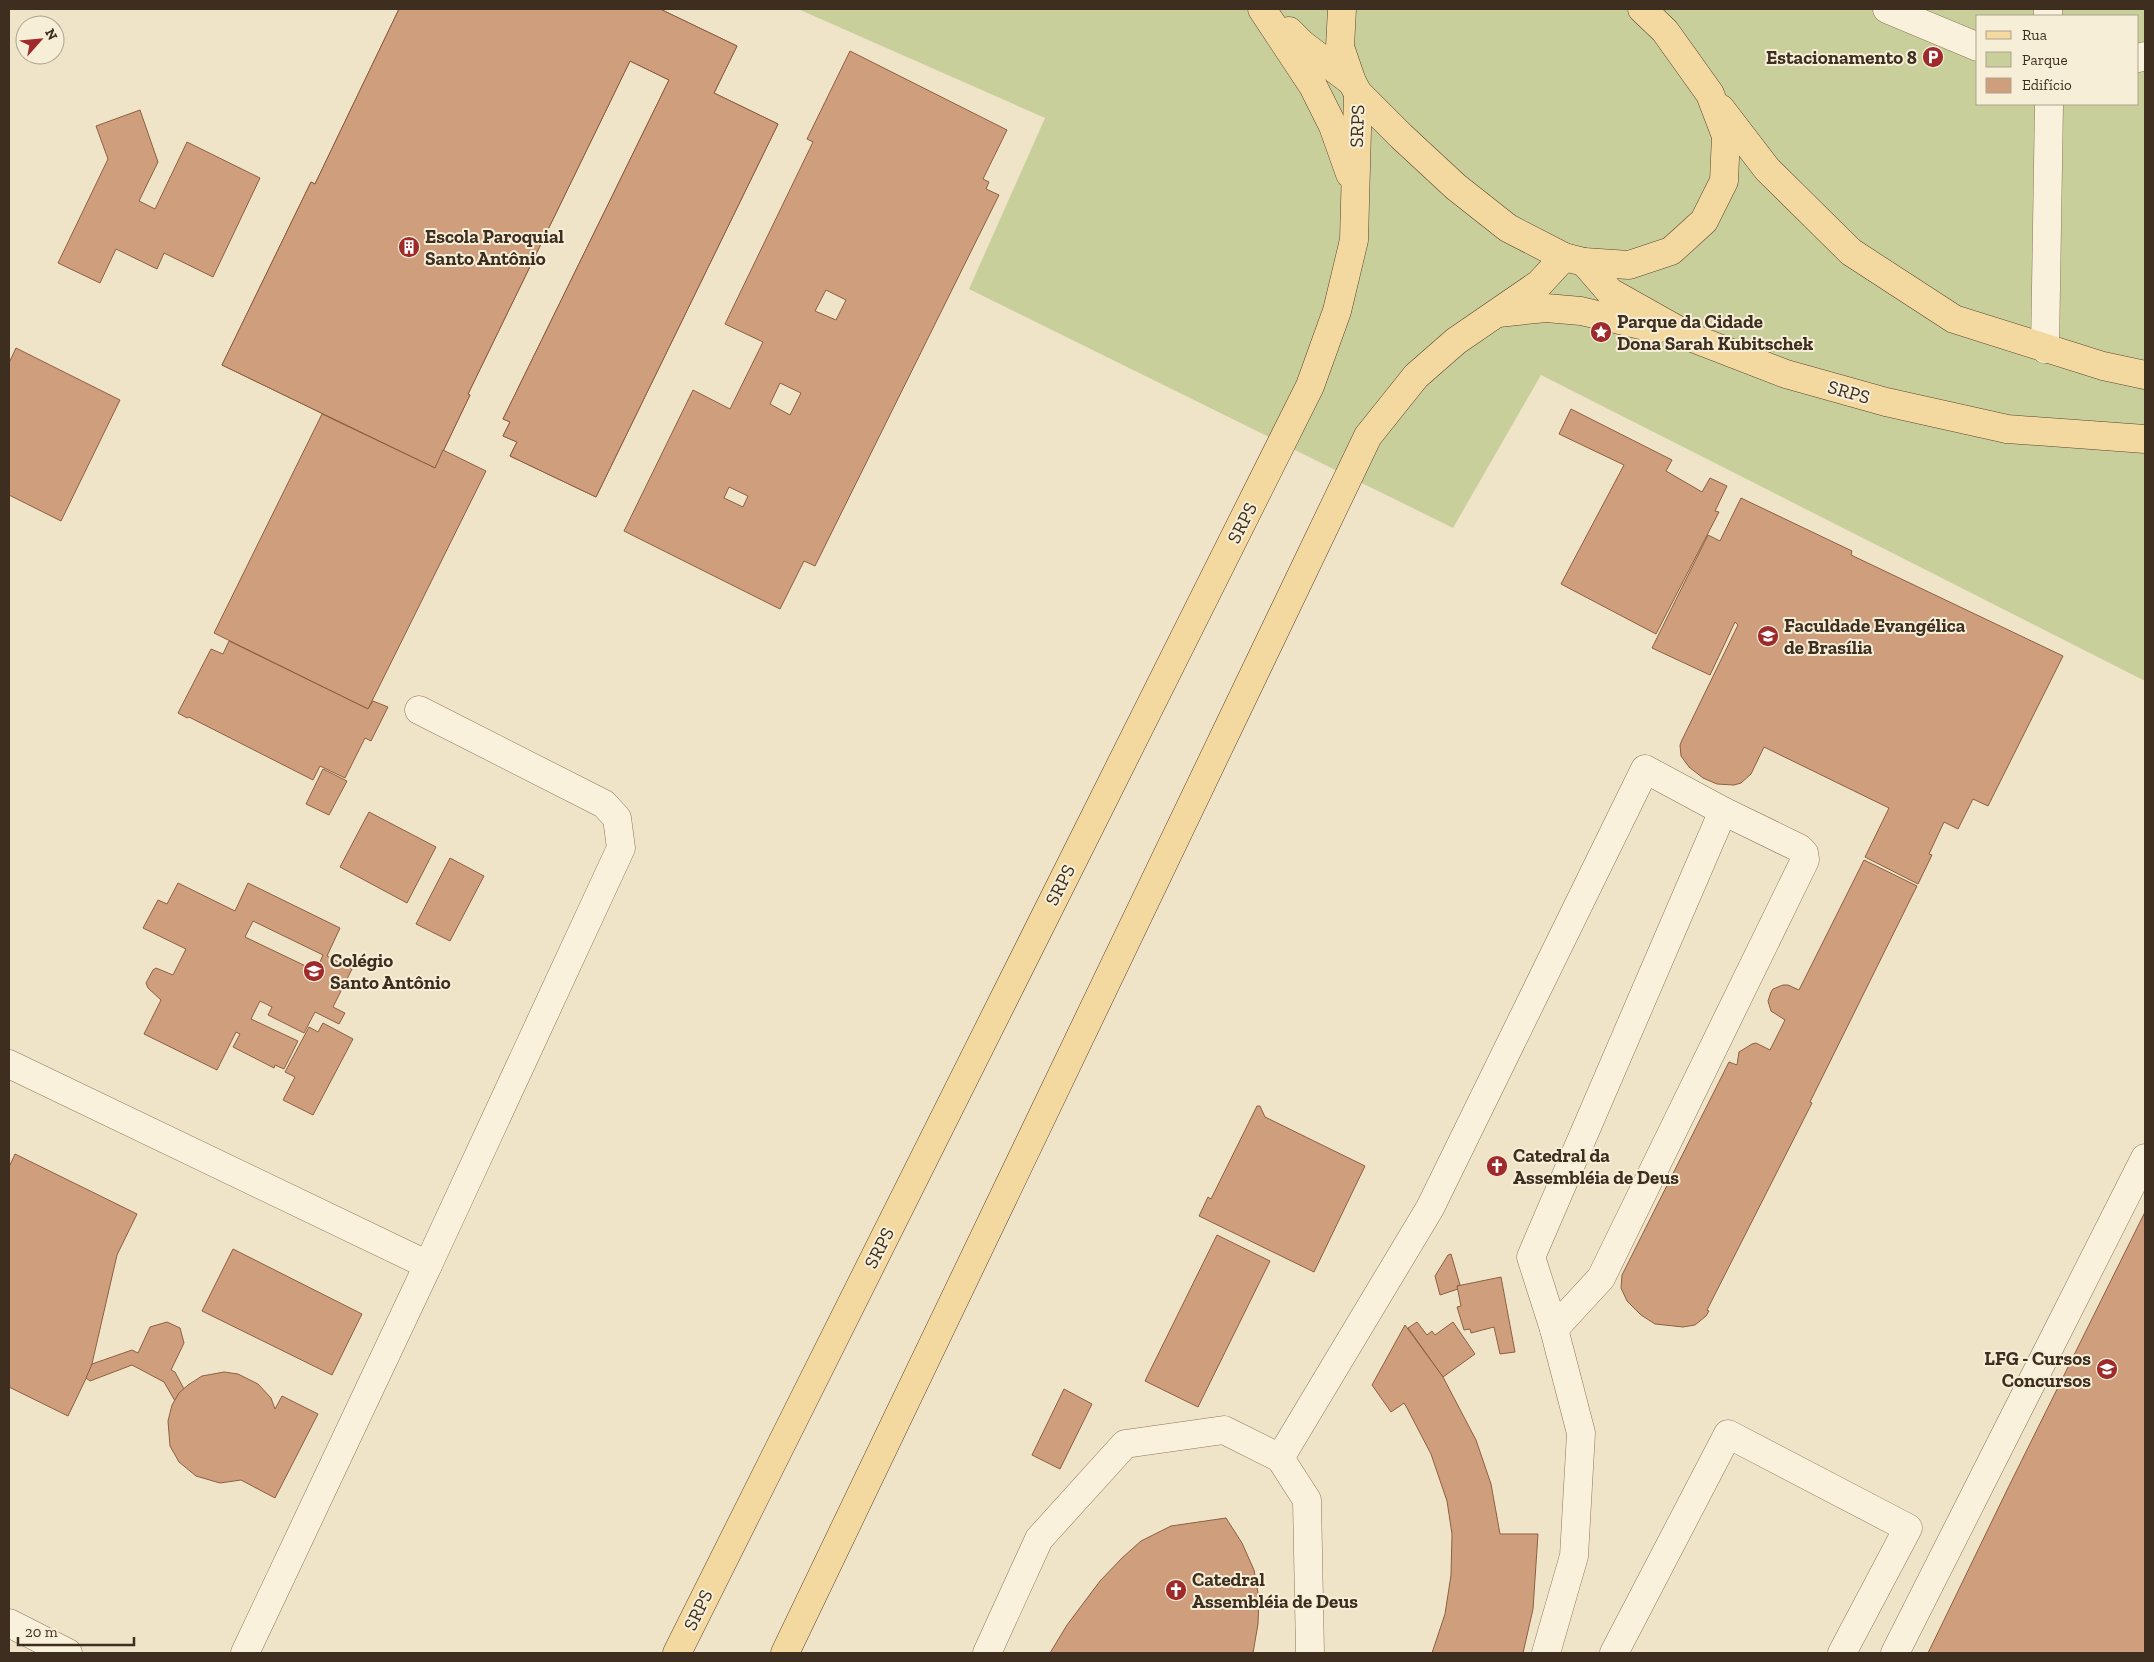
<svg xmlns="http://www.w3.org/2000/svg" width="2154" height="1662" font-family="'Zilla Slab',serif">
  <rect width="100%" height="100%" fill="#f0e4c8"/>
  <!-- green -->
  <path fill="#c9cf9b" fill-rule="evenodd" d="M 798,9 L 2145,9 L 2145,681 L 1541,375 L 1453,528 L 969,289 L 1045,118 ZM 1978,16 L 2138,16 L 2138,104 L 1978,104 Z"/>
  <!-- building -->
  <g fill="#cf9f7d" stroke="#8d5f41" fill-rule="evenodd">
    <path d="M 399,9 L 660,9 L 737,46 L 714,93 L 778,124 L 596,497 L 510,456 L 517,442 L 503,436 L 510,422 L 503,419 L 669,80 L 630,61 L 468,394 L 470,395 L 435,468 L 222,365 L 311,182 L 315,184 ZM 528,11 L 573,34 L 551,78 L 544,75 L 535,92 L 524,117 L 530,120 L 483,216 L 459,205 L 441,242 L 420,232 Z"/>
    <polygon points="399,9 660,9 737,46 714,93 778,124 596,497 510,456 517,442 503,436 510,422 503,419 669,80 630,61 468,394 470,395 435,468 222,365 311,182 315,184"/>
    <path d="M 850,51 L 1007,130 L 983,179 L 989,182 L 986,189 L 999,195 L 815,566 L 804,561 L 780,609 L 624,531 L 693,390 L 730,409 L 763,342 L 725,324 L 813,142 L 807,139 ZM 826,290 L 846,300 L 836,320 L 815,311 ZM 780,383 L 801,393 L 790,415 L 770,404 ZM 729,487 L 748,496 L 743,507 L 724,498 Z"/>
    <polygon points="140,110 158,162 139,201 155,209 187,142 260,178 213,277 164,253 157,269 116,249 100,283 58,263 108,159 96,126"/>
    <polygon points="16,348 120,400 61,521 9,495 9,363"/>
    <polygon points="1571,409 1672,460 1666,471 1702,492 1710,478 1727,486 1715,511 1719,512 1656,634 1561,584 1624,465 1559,434"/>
    <polygon points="322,414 435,468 443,450 486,471 368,709 214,633"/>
    <polygon points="1741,498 1852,551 1851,555 2063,656 1988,806 1973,799 1958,829 1944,822 1929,854 1932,855 1918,884 1865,857 1889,808 1764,747 1751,774 1741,783 1734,785 1717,784 1703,778 1689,767 1681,756 1680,745 1682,740 1738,625 1735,622 1710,675 1652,648 1708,535 1720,541"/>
    <polygon points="229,641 368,709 373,701 388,707 371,741 365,738 345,778 320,766 313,780 189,717 187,718 178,713 211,649 223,654"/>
    <polygon points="323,769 347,781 329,815 306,804"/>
    <polygon points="369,812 436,847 407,903 340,867"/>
    <polygon points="450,858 484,876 450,941 416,924"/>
    <polygon points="1864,860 1917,886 1810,1102 1812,1103 1707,1310 1709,1311 1706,1316 1695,1325 1683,1327 1655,1324 1641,1315 1627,1301 1621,1288 1622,1275 1729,1062 1737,1065 1739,1052 1752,1044 1756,1043 1770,1050 1785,1020 1771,1011 1768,1001 1771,992 1773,989 1783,985 1788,985 1799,990"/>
    <path d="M 178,883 L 235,911 L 248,883 L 340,928 L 327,956 L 352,969 L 333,1007 L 345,1013 L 339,1024 L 315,1012 L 304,1033 L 268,1015 L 272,1007 L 260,1001 L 251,1019 L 298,1041 L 284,1069 L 275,1065 L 274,1068 L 233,1047 L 240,1034 L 236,1032 L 217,1070 L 144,1034 L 161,1000 L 148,988 L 146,983 L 153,970 L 156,968 L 173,975 L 186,949 L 143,928 L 158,900 L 167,904 ZM 253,921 L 323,955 L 316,971 L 245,937 Z"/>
    <polygon points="323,1023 353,1039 313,1115 283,1100 295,1077 285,1072 309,1027 318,1032"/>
    <polygon points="1257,1106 1260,1106 1265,1117 1365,1166 1314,1272 1199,1216 1208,1197 1211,1199"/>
    <polygon points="15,1154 137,1214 117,1255 91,1368 68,1416 9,1387 9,1167"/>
    <polygon points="2145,1212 2145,1653 1928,1653 2009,1486"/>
    <polygon points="1217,1235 1270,1261 1198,1407 1145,1381"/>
    <polygon points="233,1249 362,1314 332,1375 202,1311"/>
    <polygon points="1451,1254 1460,1285 1457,1286 1458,1289 1440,1295 1435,1276 1448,1255"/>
    <polygon points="1501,1277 1515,1352 1500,1354 1494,1327 1471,1333 1470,1329 1464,1330 1457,1307 1461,1306 1457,1286"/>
    <polygon points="167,1322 180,1328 184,1343 171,1370 175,1372 184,1389 175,1401 164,1382 132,1365 90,1381 86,1378 92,1364 132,1350 138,1353 150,1327"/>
    <polygon points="1417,1322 1427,1335 1432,1331 1435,1335 1453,1322 1475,1354 1443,1377 1408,1328"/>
    <polygon points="1405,1325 1443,1377 1476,1440 1491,1484 1500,1534 1538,1534 1533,1609 1523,1653 1432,1653 1445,1614 1451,1575 1452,1534 1447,1501 1431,1454 1407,1408 1404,1403 1391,1412 1372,1385"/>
    <polygon points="224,1372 238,1374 258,1384 271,1398 275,1409 282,1396 318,1414 275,1498 241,1480 220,1483 196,1476 179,1462 170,1446 168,1421 172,1405 179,1393 188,1385 202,1376"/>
    <polygon points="1064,1389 1092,1404 1060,1469 1032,1455"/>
    <polygon points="1226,1518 1242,1543 1254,1570 1259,1599 1258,1624 1253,1653 1050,1653 1067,1625 1100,1581 1122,1558 1141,1541 1171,1526"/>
  </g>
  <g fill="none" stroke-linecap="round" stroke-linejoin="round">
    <!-- minor casing -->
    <g stroke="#8d765c" stroke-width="29">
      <g id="minor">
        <polyline points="1887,9 1978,47"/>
        <polyline points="2048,9 2048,16"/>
        <polyline points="2138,58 2145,56"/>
        <polyline points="2045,349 2049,104"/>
        <polyline points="419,710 604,804 617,818 621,848 428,1265"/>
        <polyline points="9,1064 428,1265 245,1653"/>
        <polyline points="1280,1458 1430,1208 1645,769 1723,811 1799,848 1804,853 1805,860 1601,1278 1554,1329"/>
        <polyline points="9,1623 68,1653"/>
        <polyline points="987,1653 1039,1539 1125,1444 1224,1430 1280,1458 1307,1500 1310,1653"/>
        <polyline points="1546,1653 1574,1556 1581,1433 1554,1329 1531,1257 1723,811"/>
        <polyline points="1614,1653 1728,1434 1908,1528 1842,1653"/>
        <polyline points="1895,1653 2145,1158"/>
      </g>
    </g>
    <!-- major casing -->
    <g stroke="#5b4430" stroke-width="29">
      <g id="major">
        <polyline points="1262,9 1313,86 1333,126 1350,174"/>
        <polyline points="1342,9 1340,47 1352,82 1358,93 1401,136 1456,187 1508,228 1564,257 1584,262 1629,265 1671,251 1704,221 1724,181 1726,136 1710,94 1665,31 1642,9"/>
        <polyline points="1289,31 1302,44 1352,82"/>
        <polyline points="1721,109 1767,169 1851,252 1954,319 2103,366 2145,375"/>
        <polyline points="1584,262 1610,292 1690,337 1786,374 1886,402 2007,429 2145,439"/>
        <polyline points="1498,313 1546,308 1581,311 1657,329"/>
        <polyline points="677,1653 1310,386 1337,311 1354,240 1358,93"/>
        <polyline points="785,1653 1368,436 1416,376 1456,341 1539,284 1564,257"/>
      </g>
    </g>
    <!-- minor -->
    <use href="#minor" stroke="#faf1dc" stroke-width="28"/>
    <!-- major -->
    <use href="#major" stroke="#f3d9a0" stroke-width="28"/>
  </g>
  <!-- icons -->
  <defs>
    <g id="parking-disc" transform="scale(1.125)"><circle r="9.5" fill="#9e2a2b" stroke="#f7eed8"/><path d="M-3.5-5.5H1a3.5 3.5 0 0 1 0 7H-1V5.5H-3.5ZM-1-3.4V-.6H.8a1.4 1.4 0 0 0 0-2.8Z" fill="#fff"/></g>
    <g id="building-disc" transform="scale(1.125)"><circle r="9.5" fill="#9e2a2b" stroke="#f7eed8"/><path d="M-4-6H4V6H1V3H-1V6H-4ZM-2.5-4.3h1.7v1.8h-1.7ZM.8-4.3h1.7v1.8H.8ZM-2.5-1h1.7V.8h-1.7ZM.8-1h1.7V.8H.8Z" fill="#fff"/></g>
    <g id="sight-disc" transform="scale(1.125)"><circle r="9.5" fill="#9e2a2b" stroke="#f7eed8"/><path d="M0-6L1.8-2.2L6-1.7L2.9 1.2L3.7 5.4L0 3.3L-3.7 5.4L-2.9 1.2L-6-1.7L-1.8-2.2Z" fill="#fff"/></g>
    <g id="university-disc" transform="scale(1.125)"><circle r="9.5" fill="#9e2a2b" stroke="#f7eed8"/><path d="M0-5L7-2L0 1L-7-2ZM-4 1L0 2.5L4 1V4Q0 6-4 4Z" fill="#fff"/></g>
    <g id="school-disc" transform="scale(1.125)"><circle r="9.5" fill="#9e2a2b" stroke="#f7eed8"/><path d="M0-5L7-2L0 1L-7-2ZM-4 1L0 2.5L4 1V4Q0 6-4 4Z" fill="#fff"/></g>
    <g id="church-disc" transform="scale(1.125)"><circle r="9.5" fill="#9e2a2b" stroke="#f7eed8"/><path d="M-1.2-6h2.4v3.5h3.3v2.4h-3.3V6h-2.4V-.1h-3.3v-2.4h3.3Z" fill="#fff"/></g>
  </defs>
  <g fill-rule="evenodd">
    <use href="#parking-disc" x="1933" y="57"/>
    <use href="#building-disc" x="409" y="247"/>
    <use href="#sight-disc" x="1601" y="332"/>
    <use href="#university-disc" x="1768" y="636"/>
    <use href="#school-disc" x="314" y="971"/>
    <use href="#church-disc" x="1497" y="1166"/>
    <use href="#school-disc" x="2107" y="1369"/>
    <use href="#church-disc" x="1176" y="1590"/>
  </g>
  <g text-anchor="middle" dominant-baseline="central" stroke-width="4" stroke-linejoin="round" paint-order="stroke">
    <!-- poi labels -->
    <g font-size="19" font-weight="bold" fill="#3d2e20" stroke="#f7eed8" text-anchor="start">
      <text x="1917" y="57" text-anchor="end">Estacionamento 8</text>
      <text x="425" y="236">Escola Paroquial<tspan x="425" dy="22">Santo Antônio</tspan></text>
      <text x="1617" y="321">Parque da Cidade<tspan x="1617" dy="22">Dona Sarah Kubitschek</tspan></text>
      <text x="1784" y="625">Faculdade Evangélica<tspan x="1784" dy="22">de Brasília</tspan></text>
      <text x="330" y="960">Colégio<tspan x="330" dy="22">Santo Antônio</tspan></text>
      <text x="1513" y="1155">Catedral da<tspan x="1513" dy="22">Assembléia de Deus</tspan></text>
      <text x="2091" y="1358" text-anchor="end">LFG - Cursos<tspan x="2091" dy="22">Concursos</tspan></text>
      <text x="1192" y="1579">Catedral<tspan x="1192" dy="22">Assembléia de Deus</tspan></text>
    </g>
    <!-- street labels -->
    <g font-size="19" fill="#3d2e20" stroke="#f7eed8">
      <text transform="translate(1357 126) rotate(-88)">SRPS</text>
      <text transform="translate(1849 392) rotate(16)">SRPS</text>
      <text transform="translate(1242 523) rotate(-63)">SRPS</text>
      <text transform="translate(1060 885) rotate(-63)">SRPS</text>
      <text transform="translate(879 1248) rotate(-63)">SRPS</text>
      <text transform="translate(698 1610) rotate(-64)">SRPS</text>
    </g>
  </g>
  <!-- border -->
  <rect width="2154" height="1662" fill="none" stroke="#3d2e20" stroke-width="20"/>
  <!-- legend -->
  <rect x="1976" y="15" width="162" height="90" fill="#f7eed8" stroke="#ada18e"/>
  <rect x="1986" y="31" width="25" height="8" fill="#f3d9a0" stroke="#ada18e"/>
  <text x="2022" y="40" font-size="15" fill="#3d2e20">Rua</text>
  <rect x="1986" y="52" width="25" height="15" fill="#c9cf9b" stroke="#ada18e"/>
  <text x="2022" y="65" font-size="15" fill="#3d2e20">Parque</text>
  <rect x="1986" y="78" width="25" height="15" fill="#cf9f7d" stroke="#ada18e"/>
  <text x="2022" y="90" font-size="15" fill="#3d2e20">Edifício</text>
  <!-- north arrow -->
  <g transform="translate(40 40) rotate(63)"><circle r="24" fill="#f7eed8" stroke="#ada18e"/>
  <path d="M0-4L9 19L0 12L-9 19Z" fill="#9e2a2b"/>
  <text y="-8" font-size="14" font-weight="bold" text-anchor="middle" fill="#3d2e20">N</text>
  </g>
  <!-- scale -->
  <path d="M18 1637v8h116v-8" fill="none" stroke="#3d2e20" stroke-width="2.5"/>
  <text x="25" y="1637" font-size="15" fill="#3d2e20" stroke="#f7eed8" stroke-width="4" paint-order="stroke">20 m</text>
</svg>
